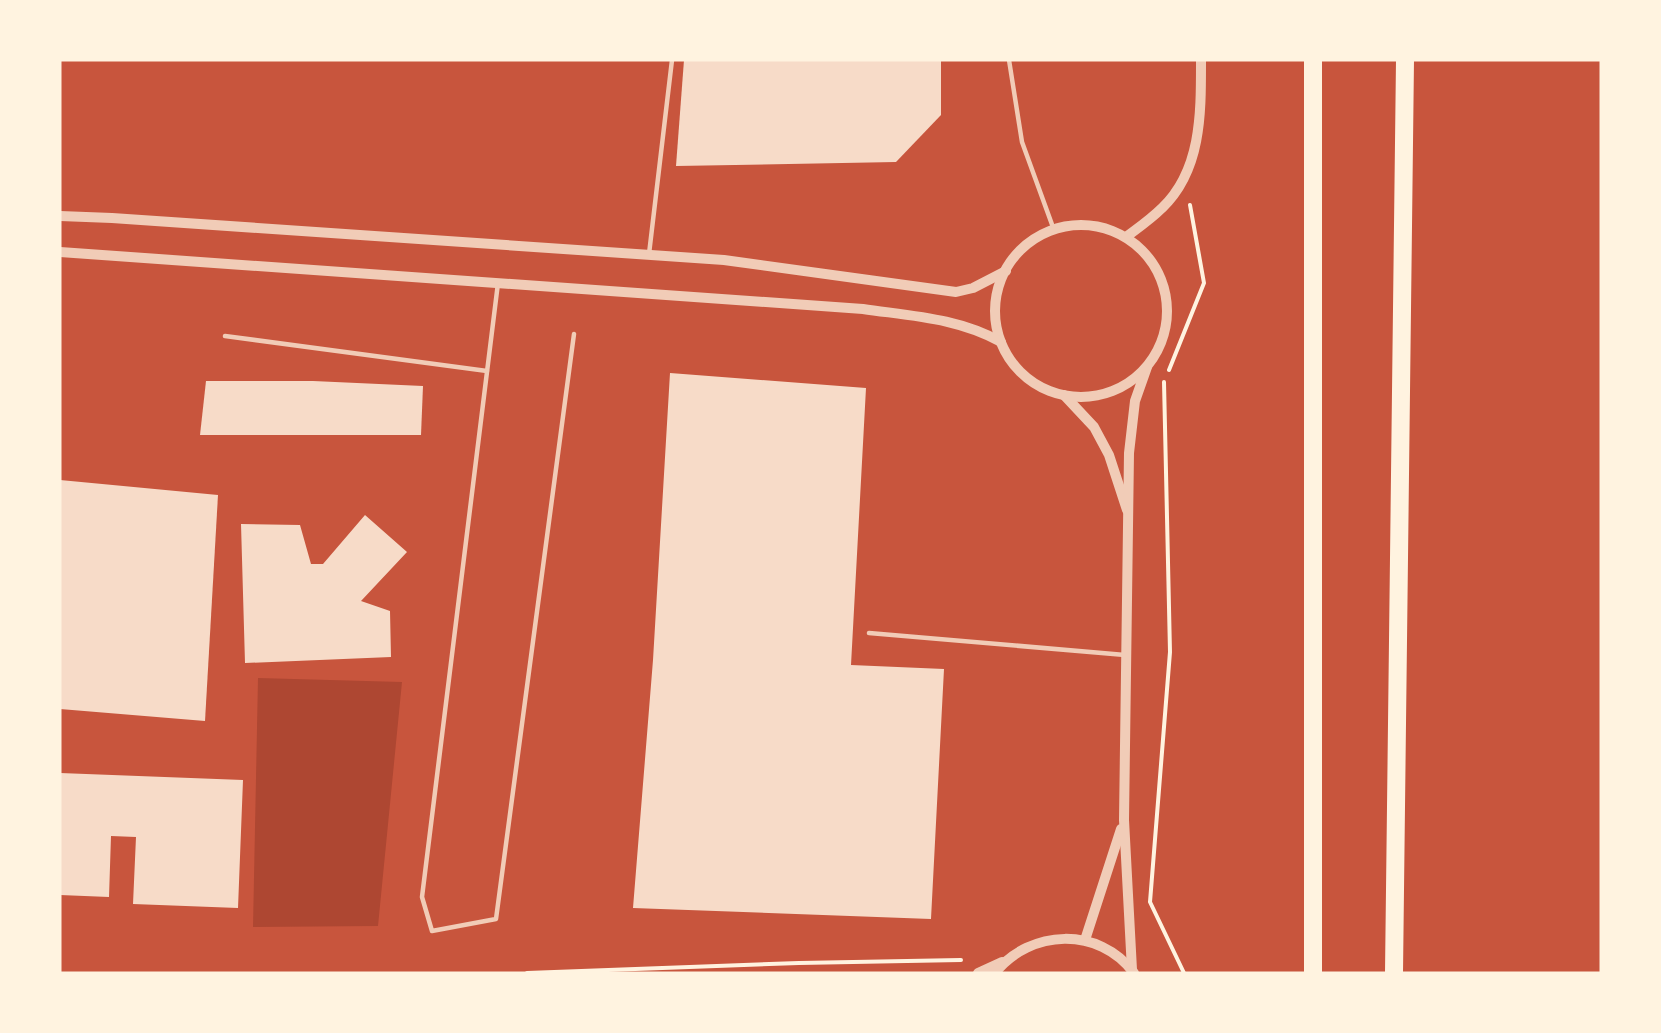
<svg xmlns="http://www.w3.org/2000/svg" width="1661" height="1033" font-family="'Fira Sans',sans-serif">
  <rect width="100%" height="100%" fill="#c8553d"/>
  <!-- green -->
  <polygon fill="#ae4732" points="258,678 402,682 378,926 253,927"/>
  <!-- building -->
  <g fill="#f7dbc8">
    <polygon points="684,60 941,60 941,115 896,162 676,166"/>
    <polygon points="670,373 866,388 851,665 944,669 931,919 633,908 653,660"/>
    <polygon points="206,381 313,381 423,386 421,435 200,435"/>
    <polygon points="60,480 218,495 205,721 60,709"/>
    <polygon points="365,515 407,552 361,601 390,611 391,657 245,663 241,524 300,525 311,564 323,564"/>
    <polygon points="60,773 243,780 238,908 133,904 136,837 111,836 109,897 60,895"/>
  </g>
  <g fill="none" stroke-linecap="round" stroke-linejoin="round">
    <!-- path -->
    <g stroke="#fff3e0" stroke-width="4">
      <polyline points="1169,370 1204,283 1190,205"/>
      <polyline points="1164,382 1170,652 1150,902 1184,973"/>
      <polyline points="527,973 799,963 961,960"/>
    </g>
    <!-- service -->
    <g stroke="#f1ccb7" stroke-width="4.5">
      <polyline points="1009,60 1022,142 1054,230"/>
      <polyline points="649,254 672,60"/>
      <polyline points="498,283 422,897 432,931 496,919 574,334"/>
      <polyline points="225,336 487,371"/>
      <polyline points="869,633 1125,655"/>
    </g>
    <!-- tertiary -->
    <g stroke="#f1ccb7" stroke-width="10">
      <polyline points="60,216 112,218 724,260 956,292 973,288 1006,271"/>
      <circle cx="1081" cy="311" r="86"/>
      <path d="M 1126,237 C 1138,228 1151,219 1162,208 C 1202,170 1201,112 1201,60"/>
      <path d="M 60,252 L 863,309 C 911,316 958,318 1001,342"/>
      <polyline points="1064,395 1094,427 1109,455 1127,510"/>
      <polyline points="1085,940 1121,829"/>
      <polyline points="1132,970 1124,820 1129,453 1135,401 1147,367"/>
      <polyline points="978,973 1002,962"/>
      <path d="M 995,973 C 1030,929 1099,926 1134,973"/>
    </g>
    <!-- motorway -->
    <g stroke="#fff3e0" stroke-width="18">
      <polyline points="1313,973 1313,60"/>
      <polyline points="1394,973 1405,60"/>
    </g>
  </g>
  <!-- border -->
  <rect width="1661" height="1033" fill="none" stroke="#fff3e0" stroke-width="123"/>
</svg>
